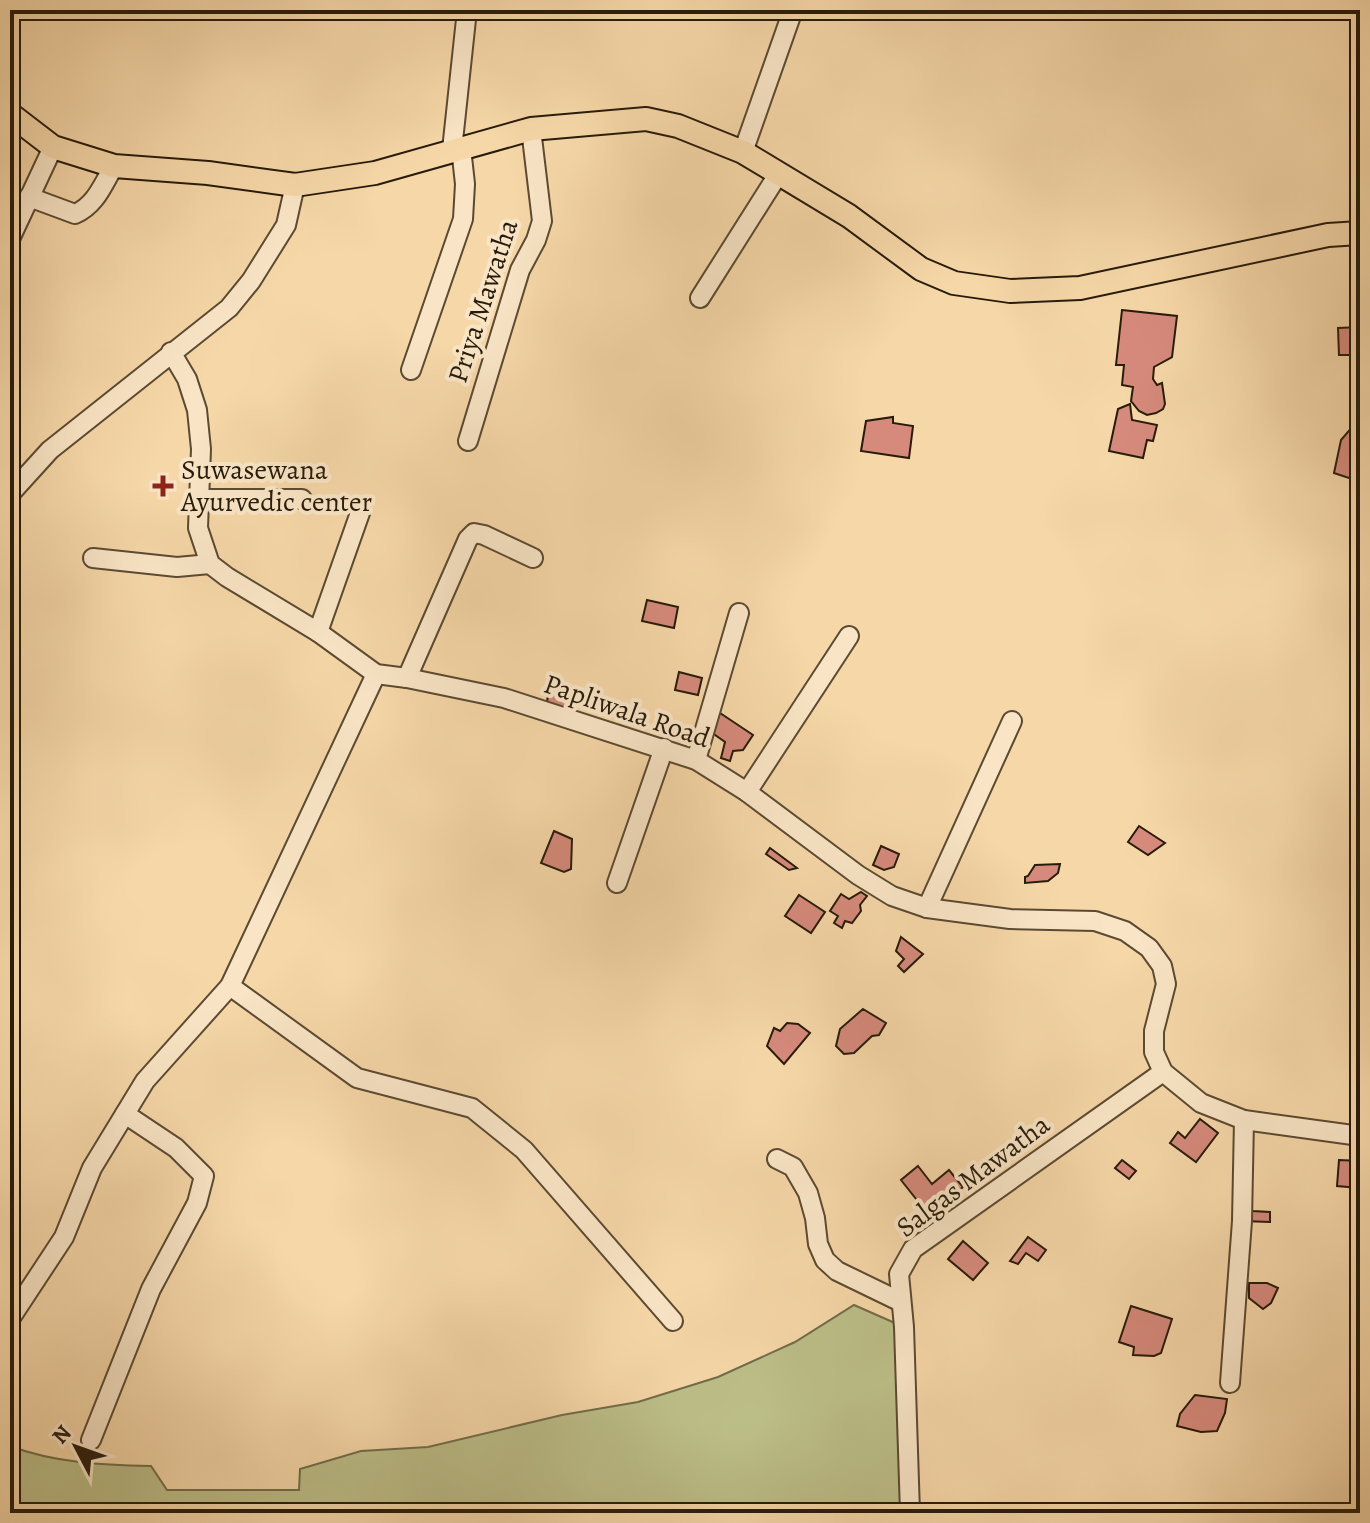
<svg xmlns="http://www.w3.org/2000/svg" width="1370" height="1523" font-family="Alegreya,serif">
  <rect width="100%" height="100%" fill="#f6d7a8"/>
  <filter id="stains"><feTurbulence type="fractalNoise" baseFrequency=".0025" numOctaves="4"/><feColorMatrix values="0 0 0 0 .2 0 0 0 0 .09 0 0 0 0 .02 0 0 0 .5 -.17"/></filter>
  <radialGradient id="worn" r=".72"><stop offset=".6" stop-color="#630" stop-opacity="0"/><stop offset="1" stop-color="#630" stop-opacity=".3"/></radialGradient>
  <!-- green -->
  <path fill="#bcbe88" stroke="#726c4a" stroke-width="2" d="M 854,1305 L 904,1327 L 910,1513 L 10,1513 L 10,1446 C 55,1463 103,1465 151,1466 L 167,1490 L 299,1490 L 300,1469 L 361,1451 L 428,1447 L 562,1415 L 638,1402 L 718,1377 L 795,1342 Z"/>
  <!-- building -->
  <g fill="#d68a7c" stroke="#271b0b" stroke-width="2">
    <polygon points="1353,261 1360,262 1360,283 1350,281"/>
    <polygon points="1122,310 1177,316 1172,357 1154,367 1153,379 1157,385 1162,383 1165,404 1163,409 1156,413 1147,415 1139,411 1131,401 1133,387 1122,385 1124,365 1116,365"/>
    <polygon points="1360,327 1360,355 1339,355 1338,328"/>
    <polygon points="1130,404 1132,420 1157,425 1153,441 1147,440 1143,458 1109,451 1118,409"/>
    <polygon points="893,417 893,423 913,426 909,458 861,451 866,421"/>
    <polygon points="1353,426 1360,427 1357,458 1360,461 1360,478 1355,480 1334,473 1341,440"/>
    <polygon points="647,600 678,607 674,628 642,621"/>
    <polygon points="679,672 702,678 698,695 675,690"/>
    <polygon points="549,690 568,693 565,710 546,707"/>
    <polygon points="720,713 753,735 743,750 733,751 730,761 721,758 725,742 708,730"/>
    <polygon points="1139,826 1165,843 1148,855 1128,842"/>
    <polygon points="554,831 572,839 571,869 564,872 541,863"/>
    <polygon points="881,846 899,854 894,867 884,870 873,865"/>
    <polygon points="770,848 797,868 789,870 766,854"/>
    <polygon points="1060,864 1058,873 1048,881 1025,883 1025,877 1028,876 1035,865"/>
    <polygon points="861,892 867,896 860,905 861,911 852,923 845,921 842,928 834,923 838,916 830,911 841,894 849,899"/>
    <polygon points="799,895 825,912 811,933 785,916"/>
    <polygon points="901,937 923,954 904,972 898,966 904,959 896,951"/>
    <polygon points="863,1009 886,1023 879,1035 872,1036 854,1053 844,1054 836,1046 840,1029"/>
    <polygon points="787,1023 798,1024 810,1033 784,1064 767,1046 774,1028 780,1031"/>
    <polygon points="1200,1119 1218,1133 1196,1162 1170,1143 1178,1132 1185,1138"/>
    <polygon points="1122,1160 1136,1171 1129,1179 1115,1168"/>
    <polygon points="1339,1160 1360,1161 1359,1188 1337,1186"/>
    <polygon points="918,1166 932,1184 949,1170 963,1187 928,1214 901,1180"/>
    <polygon points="1243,1205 1252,1211 1270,1212 1270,1222 1242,1221"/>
    <polygon points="1028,1237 1046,1250 1038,1261 1026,1253 1018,1264 1010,1261"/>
    <polygon points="963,1241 988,1263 973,1280 948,1259"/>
    <polygon points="1249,1283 1267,1283 1278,1288 1271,1303 1263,1309 1249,1298"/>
    <polygon points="1131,1306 1172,1319 1161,1353 1154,1356 1133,1355 1134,1347 1119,1342"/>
    <polygon points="1195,1395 1227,1399 1225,1413 1217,1431 1201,1432 1177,1426 1180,1414"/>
  </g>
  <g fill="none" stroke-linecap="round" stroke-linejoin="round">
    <!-- minor casing -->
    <g stroke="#5b4a32" stroke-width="22">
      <g id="minor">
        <polyline points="452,150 467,10"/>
        <polyline points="743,152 793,10"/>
        <path d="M 29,197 L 75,214 C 96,205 103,184 114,166"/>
        <polyline points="10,239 53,147"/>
        <polyline points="700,298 779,173"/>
        <polyline points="171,352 187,379 197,410 201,449 198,528 210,564 227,577 318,632 376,674 407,678 504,698 696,760 747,792 858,875 892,896 927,908 1010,919 1095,921 1125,931 1149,948 1162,966 1166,984 1154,1031 1154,1052 1163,1072 1201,1103 1244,1120 1360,1136"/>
        <polyline points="411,370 463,219 465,184 461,148"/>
        <polyline points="468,441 520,270 536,240 542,221 531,129"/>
        <polyline points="10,494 50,450 229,308 251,281 286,225 295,185"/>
        <polyline points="200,499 302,499"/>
        <polyline points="93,558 177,567 210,564"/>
        <polyline points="318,632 361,510"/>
        <polyline points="407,678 468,539 474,533 484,535 533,558"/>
        <polyline points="696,760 739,613"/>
        <polyline points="747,792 849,636"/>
        <polyline points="617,883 664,748"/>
        <polyline points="927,908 1012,721"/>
        <polyline points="230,986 357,1078 472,1108 524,1150 673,1321"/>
        <polyline points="777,1159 793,1167 808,1193 815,1218 818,1244 825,1260 837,1271 901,1302"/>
        <polyline points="10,1319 64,1237 92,1168 145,1081 230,986 376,674"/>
        <polyline points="1230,1383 1242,1221 1244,1120"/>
        <polyline points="91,1440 151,1289 197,1203 204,1176 176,1148 125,1114"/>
        <polyline points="910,1513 904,1327 899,1274 913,1249 1163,1072"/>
      </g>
    </g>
    <!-- major casing -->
    <g stroke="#271b0b" stroke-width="26">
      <polyline id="major" points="10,114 53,147 114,166 208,173 295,185 375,173 531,129 646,119 678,126 743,152 849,216 921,269 954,283 1010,291 1080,288 1328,235 1360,233"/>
    </g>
    <!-- minor -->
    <use href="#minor" stroke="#f9e5c6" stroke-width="18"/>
    <!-- major -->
    <use href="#major" stroke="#f6d7a8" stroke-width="22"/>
  </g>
  <!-- markers -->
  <path fill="#8f2418" stroke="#f9e5c6" stroke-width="3" d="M159 474h8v8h8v8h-8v8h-8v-8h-8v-8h8z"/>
  <g text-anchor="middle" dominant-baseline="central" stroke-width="8" stroke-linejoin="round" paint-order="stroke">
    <!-- street labels -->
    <g font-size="28" fill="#271b0b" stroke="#f9e5c6">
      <text transform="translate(483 301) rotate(-72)">Priya Mawatha</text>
      <text transform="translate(627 711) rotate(19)">Papliwala Road</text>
      <text transform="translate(973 1176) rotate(-37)">Salgas Mawatha</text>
    </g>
    <!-- poi labels -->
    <g font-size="28" fill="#271b0b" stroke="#f9e5c6" text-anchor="start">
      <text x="181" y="470">Suwasewana<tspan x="181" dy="32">Ayurvedic center</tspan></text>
    </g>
  </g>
  <!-- margin -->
  <rect width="1370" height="1523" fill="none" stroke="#f6d7a8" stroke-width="40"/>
  <rect x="12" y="12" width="1346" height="1499" fill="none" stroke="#271b0b" stroke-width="4"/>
  <rect x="20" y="20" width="1330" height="1483" fill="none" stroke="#271b0b" stroke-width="2"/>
  <!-- north arrow -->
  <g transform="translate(76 1447) rotate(311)" stroke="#f9e5c6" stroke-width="6" paint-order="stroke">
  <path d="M0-6L14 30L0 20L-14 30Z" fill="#271b0b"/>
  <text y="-12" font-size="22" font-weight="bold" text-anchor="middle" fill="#271b0b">N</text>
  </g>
  <rect width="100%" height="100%" filter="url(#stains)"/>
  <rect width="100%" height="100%" fill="url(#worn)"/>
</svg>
